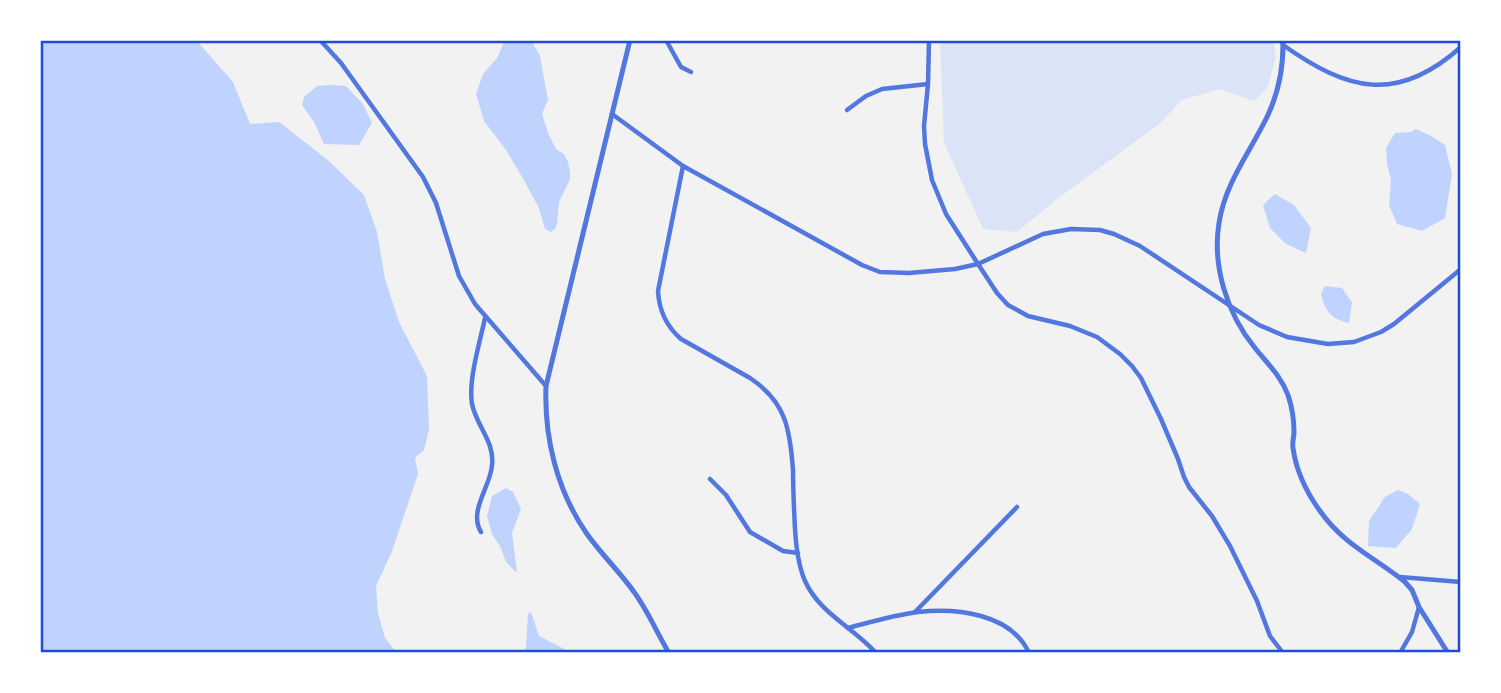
<svg xmlns="http://www.w3.org/2000/svg" width="1501" height="693" font-family="'Source Sans 3',sans-serif">
  <rect width="100%" height="100%" fill="#f2f2f2"/>
  <!-- green -->
  <polygon fill="#dbe4f7" points="940,40 1273,40 1276,56 1268,87 1254,101 1220,89 1182,100 1159,124 1056,200 1017,232 983,229 944,143"/>
  <!-- water -->
  <g fill="#bfd3fe">
    <polygon points="40,40 196,40 233,82 250,124 279,122 329,161 364,195 377,232 385,279 399,322 427,376 429,429 424,450 415,458 418,474 392,551 376,586 378,613 385,638 397,653 40,653"/>
    <polygon points="505,40 531,40 540,56 548,100 542,114 548,133 556,149 564,154 568,162 570,172 570,179 559,202 557,224 555,229 551,232 545,229 539,208 525,182 506,150 484,121 476,94 483,74 497,58"/>
    <polygon points="332,85 346,86 363,104 372,123 359,145 324,144 314,122 302,105 304,97 317,86"/>
    <polygon points="1416,129 1431,136 1445,145 1452,174 1445,218 1422,231 1397,224 1389,205 1391,180 1387,164 1386,148 1395,133 1411,132"/>
    <polygon points="1275,194 1294,205 1311,228 1306,253 1286,244 1270,228 1263,205"/>
    <path d="M 1325,286 L 1342,288 L 1352,302 L 1349,323 C 1331,319 1325,311 1321,294 Z"/>
    <polygon points="506,488 513,492 521,509 512,533 517,573 506,562 500,546 492,534 487,516 492,496"/>
    <polygon points="1398,490 1408,494 1420,504 1412,529 1396,548 1368,546 1369,521 1385,497"/>
    <polygon points="531,612 539,636 572,653 523,653 526,647 528,614"/>
  </g>
  <g fill="none" stroke-linecap="round" stroke-linejoin="round">
    <!-- minor -->
    <g stroke="#5277de" stroke-width="4.5">
      <polyline points="320,40 341,63 423,177 436,203 459,276 475,304 546,386"/>
      <polyline points="666,40 681,67 691,72"/>
      <polyline points="929,40 928,84 924,126 925,144 932,180 946,214 978,264 997,293 1008,305 1028,316 1070,326 1097,337 1120,354 1132,366 1141,378 1161,419 1178,459 1184,477 1189,487 1212,516 1230,546 1257,601 1270,636 1283,653"/>
      <path d="M 1283,45 C 1348,91 1397,104 1461,47"/>
      <polyline points="847,110 866,96 882,89 928,84"/>
      <polyline points="612,114 683,166 862,265 880,272 909,273 955,269 978,264 1043,234 1071,229 1100,230 1114,234 1140,246 1259,325 1287,337 1328,344 1354,342 1381,332 1394,324 1461,269"/>
      <path d="M 683,166 L 658,291 C 659,311 666,326 681,339 L 750,378 C 786,402 790,429 793,470 C 793,490 794,509 795,529 C 796,546 798,565 805,581 C 820,614 853,627 876,653"/>
      <polyline points="710,479 726,495 750,532 783,551 798,553"/>
      <path d="M 481,532 C 468,511 491,486 492,465 C 495,442 476,425 472,404 C 468,380 480,342 485,318"/>
      <polyline points="1400,577 1461,582"/>
      <polyline points="915,612 1017,507"/>
      <path d="M 848,628 C 871,622 894,615 918,612 C 956,608 1011,613 1029,653"/>
      <polyline points="1400,653 1412,632 1419,607"/>
    </g>
    <!-- tertiary -->
    <g stroke="#5277de" stroke-width="5">
      <path d="M 630,40 L 546,386 C 544,438 557,491 587,534 C 601,554 620,572 634,592 C 648,611 657,633 669,653"/>
      <path d="M 1282,40 L 1283,45 C 1283,70 1278,94 1267,117 C 1250,152 1225,183 1219,223 C 1212,266 1227,314 1255,348 C 1267,363 1281,376 1288,395 C 1292,407 1294,419 1294,432 C 1294,437 1292,442 1293,448 C 1296,470 1307,493 1320,511 C 1344,545 1374,557 1405,582 L 1412,590 L 1419,607 L 1448,653"/>
    </g>
  </g>
  <!-- border -->
  <rect width="1501" height="693" fill="none" stroke="#ffffff" stroke-width="84"/>
  <rect x="42" y="42" width="1417" height="609" fill="none" stroke="#1d4ed8" stroke-width="2.5"/>
</svg>
